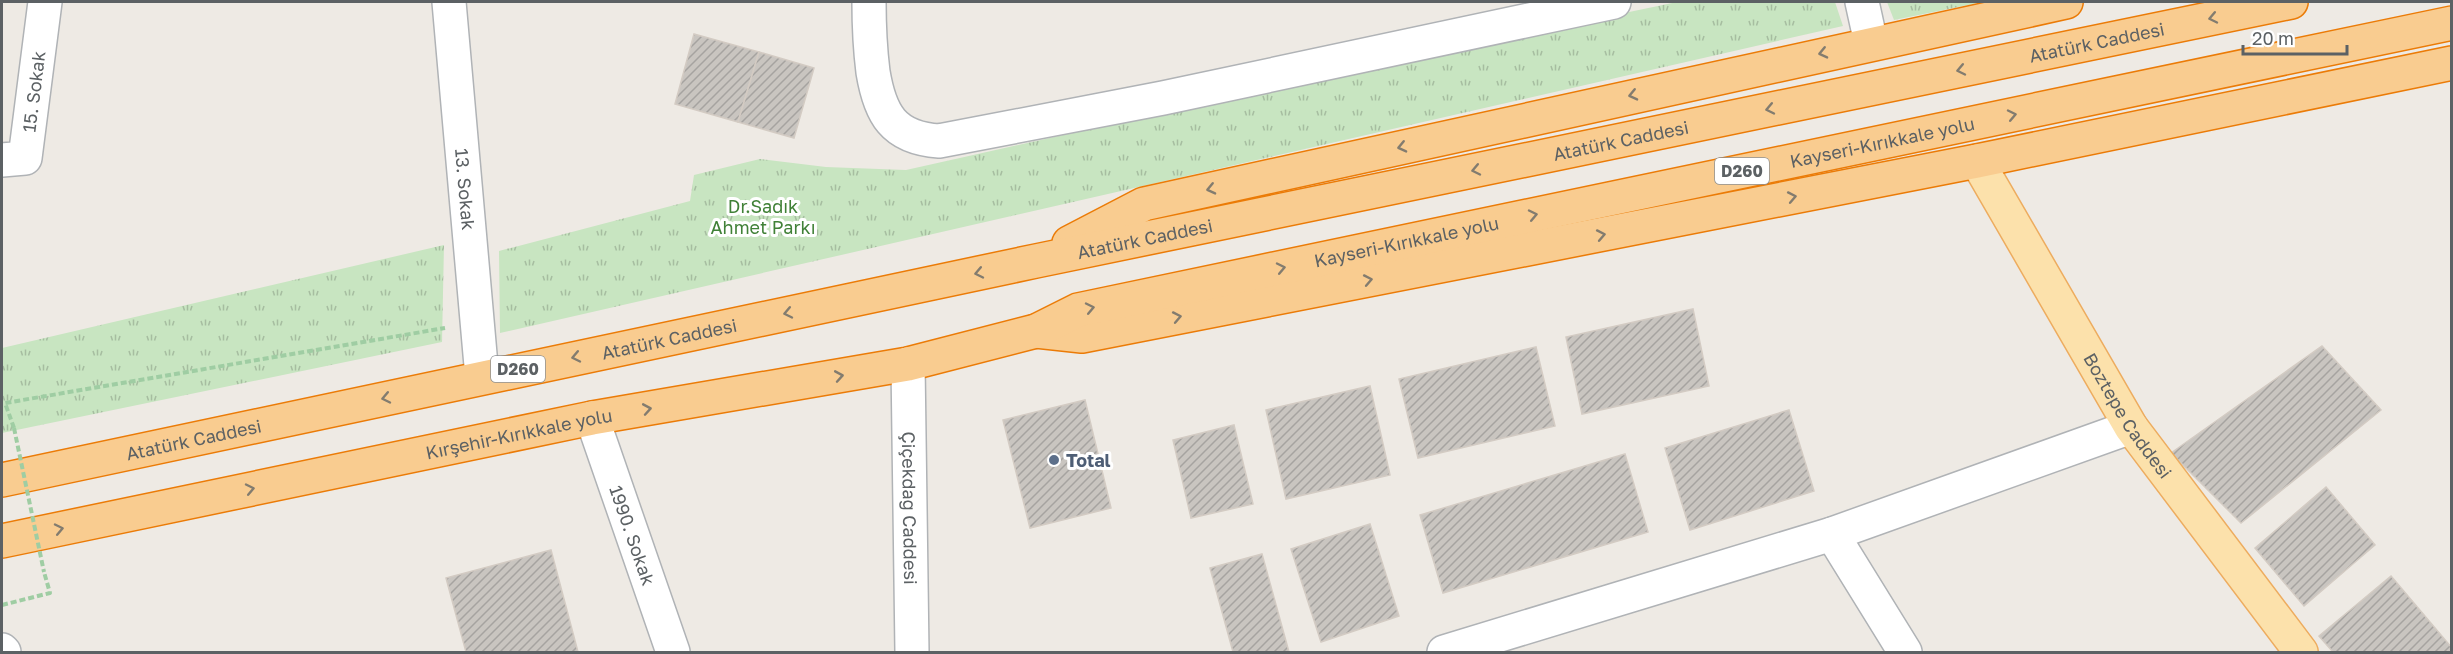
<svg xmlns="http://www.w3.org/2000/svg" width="2453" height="654" font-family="'Golos Text',sans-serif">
  <defs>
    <pattern id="grass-tufts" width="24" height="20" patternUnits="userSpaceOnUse" patternTransform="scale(1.5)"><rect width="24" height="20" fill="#c8e5c1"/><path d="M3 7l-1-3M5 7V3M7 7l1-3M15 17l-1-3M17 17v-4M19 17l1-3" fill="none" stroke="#a6bda0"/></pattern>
    <pattern id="building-hatch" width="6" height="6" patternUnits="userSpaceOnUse" patternTransform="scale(1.5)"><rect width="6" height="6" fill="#c9c5c0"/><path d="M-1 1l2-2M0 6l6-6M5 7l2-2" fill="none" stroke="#a6a3a0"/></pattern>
  </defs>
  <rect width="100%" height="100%" fill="#eeeae4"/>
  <!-- grass -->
  <g fill="url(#grass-tufts)">
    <polygon points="1677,2 1835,2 1843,26 500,333 499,251 690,201 694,175 760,159 826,167 906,170 1409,58"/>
    <polygon points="1887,2 1983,2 1894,20"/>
    <polygon points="444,245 442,342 2,433 2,348"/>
  </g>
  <!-- building -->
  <g fill="url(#building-hatch)" stroke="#d3cbc3" stroke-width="1.5">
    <polygon points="694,34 759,52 738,122 675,104"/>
    <polygon points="759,52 814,68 794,138 738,122"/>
    <polygon points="1693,309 1709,386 1582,414 1566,337"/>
    <polygon points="2322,346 2381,410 2241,523 2171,453"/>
    <polygon points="1536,347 1555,426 1418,458 1399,379"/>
    <polygon points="1370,386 1390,475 1286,499 1266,410"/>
    <polygon points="1085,400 1111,508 1030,528 1003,420"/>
    <polygon points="1789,410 1814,491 1690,530 1665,448"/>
    <polygon points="1234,425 1253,504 1191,518 1173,440"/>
    <polygon points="1625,454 1648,532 1443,593 1420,515"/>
    <polygon points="2326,487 2375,545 2304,606 2255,548"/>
    <polygon points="1370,524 1399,616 1321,642 1291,549"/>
    <polygon points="551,550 578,652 466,652 446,578"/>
    <polygon points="1262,554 1289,652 1233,652 1210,568"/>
    <polygon points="2391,576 2452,648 2452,652 2333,652 2319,636"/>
  </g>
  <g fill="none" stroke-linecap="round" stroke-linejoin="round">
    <!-- minor casing -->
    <g stroke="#b0b3b6" stroke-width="36">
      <g id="minor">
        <path id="s1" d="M 449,2 L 482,377"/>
        <path d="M 869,2 C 869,26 870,48 873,72 C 880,114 893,138 939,141 L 1163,98 L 1614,2"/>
        <polyline points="1862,2 1871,43"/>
        <path id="s2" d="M 2,160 L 25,158 L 45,2"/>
        <path id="s3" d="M 908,364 L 912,652"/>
        <path id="s4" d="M 592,418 L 673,652"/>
        <polyline points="1832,534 1905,652"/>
        <polyline points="2,650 4,652"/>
        <polyline points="1444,652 1832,534 2131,427"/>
      </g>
    </g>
    <!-- major casing -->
    <g stroke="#edac5f" stroke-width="36">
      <g id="major">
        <path id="s5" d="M 1977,161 L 2131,427 L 2301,652"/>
      </g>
    </g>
    <!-- highway casing -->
    <g stroke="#eb7b07" stroke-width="36">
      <g id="highway">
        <polyline points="1069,243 1144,204 2066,2"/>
        <polyline points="1036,331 1082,336 1977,161 2452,63"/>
        <path id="s6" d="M 2,480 L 1036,261 L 2291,2"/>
        <path id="s7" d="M 2,541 L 592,418 L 908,364 L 1036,331 L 1078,310 L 2452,23"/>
      </g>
    </g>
    <!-- path -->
    <g stroke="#9fcda3" stroke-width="4" stroke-dasharray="6 3" stroke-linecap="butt">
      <polyline points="14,428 5,403 445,328"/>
      <polyline points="2,605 50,593 44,572"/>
    </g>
    <!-- minor -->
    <use href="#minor" stroke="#fff" stroke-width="33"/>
    <!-- major -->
    <use href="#major" stroke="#fce1ab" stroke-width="33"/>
    <!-- highway -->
    <use href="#highway" stroke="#f9cc90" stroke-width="33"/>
    <!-- path-bridge -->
    <polyline stroke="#9fcda3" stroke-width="4" stroke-dasharray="6 3" stroke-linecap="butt" points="14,428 44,572"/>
  </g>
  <!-- one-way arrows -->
  <defs><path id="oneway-chevron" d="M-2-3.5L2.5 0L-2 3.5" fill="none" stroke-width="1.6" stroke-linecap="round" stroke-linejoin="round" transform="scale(1.5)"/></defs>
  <g stroke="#837c6f">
    <use href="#oneway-chevron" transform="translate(2213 18) rotate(168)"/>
    <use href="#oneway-chevron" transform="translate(1823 53) rotate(167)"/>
    <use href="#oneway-chevron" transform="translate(1961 70) rotate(168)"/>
    <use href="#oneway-chevron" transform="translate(1633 95) rotate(167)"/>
    <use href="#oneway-chevron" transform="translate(1770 109) rotate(168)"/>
    <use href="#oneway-chevron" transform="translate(2012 115) rotate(-12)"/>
    <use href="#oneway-chevron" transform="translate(1402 147) rotate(167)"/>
    <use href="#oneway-chevron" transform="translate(1476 170) rotate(168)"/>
    <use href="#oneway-chevron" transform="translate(1211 189) rotate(167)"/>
    <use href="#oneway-chevron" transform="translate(1792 197) rotate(-11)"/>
    <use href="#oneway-chevron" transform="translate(1533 215) rotate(-12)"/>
    <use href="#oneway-chevron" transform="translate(1601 235) rotate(-11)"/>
    <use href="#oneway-chevron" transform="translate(1281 268) rotate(-12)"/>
    <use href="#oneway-chevron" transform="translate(979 273) rotate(168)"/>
    <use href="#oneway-chevron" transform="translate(1368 280) rotate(-11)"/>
    <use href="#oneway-chevron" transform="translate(1090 308) rotate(-12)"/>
    <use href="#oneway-chevron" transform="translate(788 313) rotate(168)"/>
    <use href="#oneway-chevron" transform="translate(1177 317) rotate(-11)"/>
    <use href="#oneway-chevron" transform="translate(576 357) rotate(168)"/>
    <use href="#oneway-chevron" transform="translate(839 376) rotate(-10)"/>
    <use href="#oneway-chevron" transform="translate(386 398) rotate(168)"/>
    <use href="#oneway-chevron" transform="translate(647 409) rotate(-10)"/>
    <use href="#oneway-chevron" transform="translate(250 489) rotate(-12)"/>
    <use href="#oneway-chevron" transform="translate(59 529) rotate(-12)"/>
  </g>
  <!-- markers -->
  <circle fill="#5c6f8a" stroke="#fff" stroke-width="2" cx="1054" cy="460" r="6"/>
  <g text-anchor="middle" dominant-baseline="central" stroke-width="6" stroke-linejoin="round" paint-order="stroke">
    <!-- shield labels -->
    <g fill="#fff" stroke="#8d9092" stroke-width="1.5">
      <rect x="1715" y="158" width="54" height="26" rx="4.5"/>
      <rect x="491" y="356" width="54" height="26" rx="4.5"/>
    </g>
    <g font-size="16" font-weight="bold" fill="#5c6164">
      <text x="1742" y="171">D260</text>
      <text x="518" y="369">D260</text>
    </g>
    <!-- street labels -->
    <g font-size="18" fill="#5c6164" stroke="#fff">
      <text stroke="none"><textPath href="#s6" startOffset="2140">Atatürk Caddesi</textPath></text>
      <text stroke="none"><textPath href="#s2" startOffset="90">15. Sokak</textPath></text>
      <text stroke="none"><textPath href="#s6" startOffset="1654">Atatürk Caddesi</textPath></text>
      <text stroke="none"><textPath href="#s7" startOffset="1924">Kayseri-Kırıkkale yolu</textPath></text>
      <text stroke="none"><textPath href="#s1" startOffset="188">13. Sokak</textPath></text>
      <text stroke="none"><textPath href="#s6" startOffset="1168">Atatürk Caddesi</textPath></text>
      <text stroke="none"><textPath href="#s7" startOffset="1438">Kayseri-Kırıkkale yolu</textPath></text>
      <text stroke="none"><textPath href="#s6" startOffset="682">Atatürk Caddesi</textPath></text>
      <text stroke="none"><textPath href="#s5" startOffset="296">Boztepe Caddesi</textPath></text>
      <text stroke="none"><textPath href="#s7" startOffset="528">Kırşehir-Kırıkkale yolu</textPath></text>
      <text stroke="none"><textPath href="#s6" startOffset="196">Atatürk Caddesi</textPath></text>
      <text stroke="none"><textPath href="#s3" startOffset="144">Çiçekdağ Caddesi</textPath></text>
      <text stroke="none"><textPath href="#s4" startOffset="124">1990. Sokak</textPath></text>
    </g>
    <!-- park labels -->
    <g font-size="18" fill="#408137" stroke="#fff">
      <text x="763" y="206">Dr.Sadık<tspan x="763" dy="21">Ahmet Parkı</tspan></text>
    </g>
    <!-- service labels -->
    <g font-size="18" font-weight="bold" fill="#4e5e75" stroke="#fff" text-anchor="start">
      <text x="1066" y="460">Total</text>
    </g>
  </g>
  <!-- border -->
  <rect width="2453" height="654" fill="none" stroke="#5c6164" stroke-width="6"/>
  <!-- scale -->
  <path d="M2243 45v9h104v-9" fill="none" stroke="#5c6164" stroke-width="3"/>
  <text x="2252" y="45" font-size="18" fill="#5c6164" stroke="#ffffff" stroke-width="4.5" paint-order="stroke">20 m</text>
</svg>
